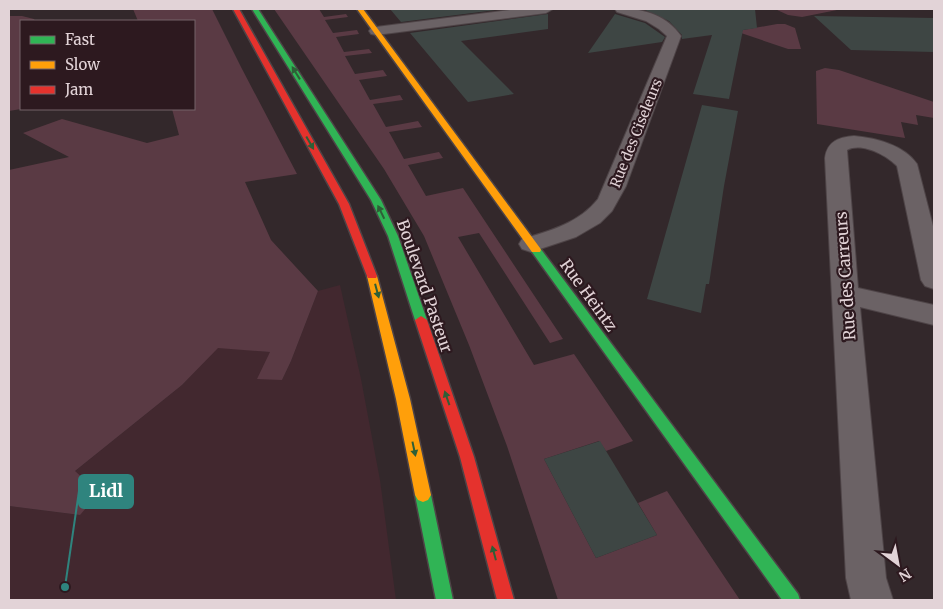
<svg xmlns="http://www.w3.org/2000/svg" width="943" height="609" font-family="Merriweather,serif">
  <rect width="100%" height="100%" fill="#33282b"/>
  <!-- built -->
  <polygon fill="#42282f" points="340,285 361,379 380,480 396,600 9,600 9,506 80,515 75,471 182,385 218,347 270,352 282,380 291,361 318,291"/>
  <!-- green -->
  <g fill="#5a3a44">
    <polygon points="133,9 212,9 241,67 297,174 245,182 271,240 318,291 291,361 282,380 257,379 270,352 218,348 182,385 75,471 99,493 80,515 9,506 9,170 69,157 23,133 62,119 147,143 179,135 172,109 194,109 194,21 138,21"/>
    <polygon points="274,9 319,9 324,17 346,14 348,17 325,20 333,33 357,30 359,34 336,37 344,52 369,49 372,53 345,56 355,74 383,70 387,76 359,80 370,100 400,95 403,100 373,104 386,127 418,121 422,127 389,132 404,159 439,152 443,158 408,165 426,196 463,188 563,339 550,343 479,233 458,237 534,365 574,354 633,441 606,451 599,441 544,459 596,558 657,535 638,503 667,491 740,600 558,600 507,446 469,345 424,236 384,169"/>
    <polygon points="775,9 842,9 802,17 788,15"/>
    <polygon points="9,16 22,16 34,19 35,21 21,21 21,109 9,111"/>
    <polygon points="777,24 785,24 795,28 801,49 788,49 741,33 743,30"/>
    <polygon points="825,68 839,70 934,102 934,118 916,115 918,125 901,122 905,138 817,124 816,71"/>
  </g>
  <!-- building -->
  <g fill="#3e4644">
    <polygon points="390,9 504,9 401,22"/>
    <polygon points="651,9 755,9 757,28 743,30 729,99 693,94 712,35 682,39 682,35 669,21 645,10"/>
    <polygon points="548,14 548,29 461,41 514,94 468,102 410,33"/>
    <polygon points="615,14 645,23 665,37 662,42 588,53"/>
    <polygon points="814,16 934,18 934,52 851,50"/>
    <polygon points="702,105 738,111 724,186 709,284 706,284 701,313 647,299"/>
    <polygon points="600,441 657,535 596,558 544,459"/>
  </g>
  <g fill="none" stroke-linecap="round" stroke-linejoin="round">
    <!-- street casing -->
    <g stroke="#4e4447" stroke-width="2">
      <g id="street">
        <polygon points="517,9 553,9 546,13 376,35 371,34 369,31 371,28 376,27"/>
        <path d="M 615,9 C 640,7 666,14 681,36 L 626,186 L 612,211 L 600,223 L 576,237 L 531,252 L 522,249 L 519,244 L 522,239 C 550,231 579,223 598,199 L 667,36 L 659,29 L 646,21 L 617,12 Z"/>
        <path d="M 854,136 C 876,138 904,145 917,164 L 934,230 L 934,289 L 925,286 L 921,280 L 897,166 C 886,155 862,142 847,150 L 858,288 L 934,305 L 934,325 L 860,307 L 886,578 L 893,600 L 851,600 L 846,578 L 825,158 C 827,141 840,137 854,136 Z"/>
      </g>
    </g>
    <!-- fast casing -->
    <g stroke="#4e4447" stroke-width="3">
      <g id="fast">
        <polygon points="252,9 258,9 381,200 398,236 427,320 425,323 421,324 415,320 388,236 371,200"/>
        <polygon points="536,247 540,248 798,594 800,600 782,600 532,252 531,250"/>
        <polygon points="423,488 428,490 431,495 453,600 436,600 415,495 418,490"/>
      </g>
    </g>
    <!-- slow casing -->
    <g stroke="#4e4447" stroke-width="3">
      <g id="slow">
        <polygon points="357,9 363,9 540,248 541,250 540,252 532,252"/>
        <polygon points="372,272 377,276 410,399 431,495 428,500 423,502 418,500 415,495 396,399 367,276"/>
      </g>
    </g>
    <!-- jam casing -->
    <g stroke="#4e4447" stroke-width="3">
      <g id="jam">
        <polygon points="233,9 239,9 349,204 377,276 376,278 368,278 367,276 339,204"/>
        <polygon points="421,316 427,320 474,457 514,600 497,600 460,457 415,320"/>
      </g>
    </g>
    <!-- street -->
    <use href="#street" fill="#6b6265" fill-rule="evenodd"/>
    <!-- fast -->
    <use href="#fast" fill="#30b455" fill-rule="evenodd"/>
    <!-- slow -->
    <use href="#slow" fill="#ff9f0a" fill-rule="evenodd"/>
    <!-- jam -->
    <use href="#jam" fill="#e5322d" fill-rule="evenodd"/>
  </g>
  <!-- one-way arrows -->
  <defs><path id="oneway-solid" d="M-6-.8H1V-3.2L6.5 0L1 3.2V.8H-6Z" transform="scale(1.25)"/></defs>
  <g fill="#2e5f37">
    <use href="#oneway-solid" transform="translate(296 73) rotate(-122)"/>
    <use href="#oneway-solid" transform="translate(310 143) rotate(60)"/>
    <use href="#oneway-solid" transform="translate(381 212) rotate(-116)"/>
    <use href="#oneway-solid" transform="translate(377 291) rotate(75)"/>
    <use href="#oneway-solid" transform="translate(447 398) rotate(-109)"/>
    <use href="#oneway-solid" transform="translate(414 449) rotate(78)"/>
    <use href="#oneway-solid" transform="translate(494 553) rotate(-105)"/>
  </g>
  <g text-anchor="middle" dominant-baseline="central" stroke-width="4.5" stroke-linejoin="round" paint-order="stroke">
    <!-- far-street labels -->
    <g font-size="14" fill="#e2d3d7" stroke="#2d191f">
      <text transform="translate(636 133) rotate(-68)">Rue des Ciseleurs</text>
    </g>
    <!-- street labels -->
    <g font-size="16" fill="#e2d3d7" stroke="#2d191f">
      <text transform="translate(845 276) rotate(-94)">Rue des Carreurs</text>
      <text transform="translate(425 286) rotate(71)">Boulevard Pasteur</text>
      <text transform="translate(589 295) rotate(54)">Rue Heintz</text>
    </g>
  </g>
  <!-- callouts -->
  <path fill="none" stroke="#2f847e" stroke-width="2" d="M65 587L79 491"/>
  <circle fill="#2f847e" stroke="#2d191f" stroke-width="2" cx="65" cy="587" r="5"/>
  <rect fill="#2f847e" stroke="#2f847e" stroke-width="2" x="79" y="475" width="54" height="33" rx="5"/>
  <g font-size="18" text-anchor="middle" font-weight="bold" fill="#fff">
    <text x="106" y="497">Lidl</text>
  </g>
  <!-- border -->
  <rect width="943" height="609" fill="none" stroke="#e2d3d7" stroke-width="20"/>
  <!-- legend -->
  <rect x="20" y="20" width="175" height="90" fill="#2d191f" stroke="#756369"/>
  <rect x="30" y="36" width="25" height="8" fill="#30b455" stroke="#756369"/>
  <text x="65" y="45" font-size="15" fill="#e2d3d7">Fast</text>
  <rect x="30" y="61" width="25" height="8" fill="#ff9f0a" stroke="#756369"/>
  <text x="65" y="70" font-size="15" fill="#e2d3d7">Slow</text>
  <rect x="30" y="86" width="25" height="8" fill="#e5322d" stroke="#756369"/>
  <text x="65" y="95" font-size="15" fill="#e2d3d7">Jam</text>
  <!-- north arrow -->
  <g transform="translate(898 564) rotate(148)" stroke="#2d191f" stroke-width="4" paint-order="stroke">
  <path d="M0-4L9 19L0 12L-9 19Z" fill="#e2d3d7"/>
  <text y="-8" font-size="14" font-weight="bold" text-anchor="middle" fill="#e2d3d7">N</text>
  </g>
</svg>
